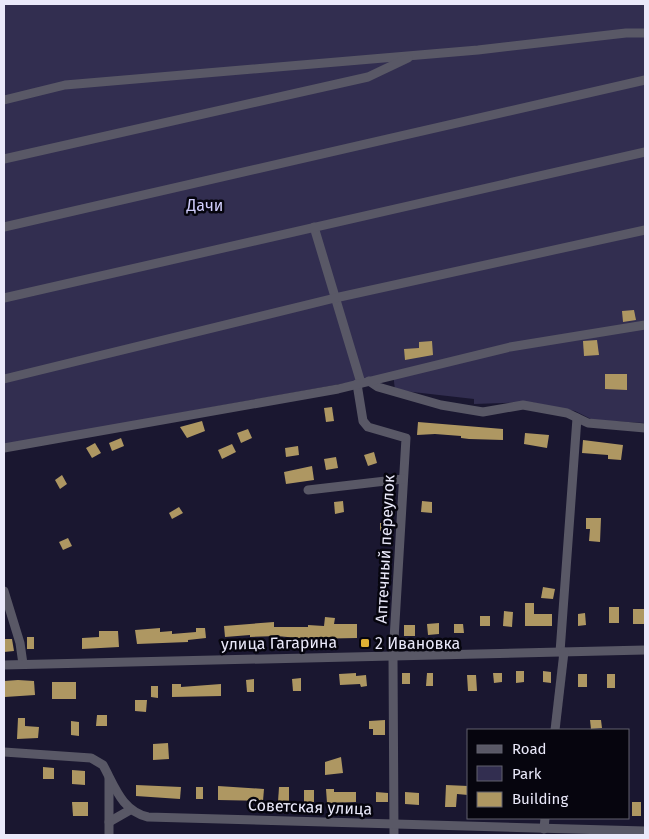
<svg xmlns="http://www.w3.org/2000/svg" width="649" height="839" font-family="'Fira Sans',sans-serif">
  <rect width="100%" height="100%" fill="#1a1730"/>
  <!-- green -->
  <polygon fill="#322e50" points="4,4 645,4 645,423 593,420 575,411 530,402 474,404 474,399 395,390 393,373 357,381 4,445"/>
  <!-- building -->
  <g fill="#ae9762">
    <polygon points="634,310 636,320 623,322 622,311"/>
    <polygon points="597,340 599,355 584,356 583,341"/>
    <polygon points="432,341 433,355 405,360 404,349 419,348 419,342"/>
    <polygon points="605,374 627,374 627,390 605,389"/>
    <polygon points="332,407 334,421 326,422 324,408"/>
    <polygon points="202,421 205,431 187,438 180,427"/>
    <polygon points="418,422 503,429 503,440 469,439 461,438 461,436 435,434 417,435"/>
    <polygon points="248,429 252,438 241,443 237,433"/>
    <polygon points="525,433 549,435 547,448 524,444"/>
    <polygon points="121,438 124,446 112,451 109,443"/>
    <polygon points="583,440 623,445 621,460 608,459 608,455 582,453"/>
    <polygon points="95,443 101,453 92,458 86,448"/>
    <polygon points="232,444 236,452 222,459 218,450"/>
    <polygon points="298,446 299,455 286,457 285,448"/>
    <polygon points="374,452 377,463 368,466 364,455"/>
    <polygon points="336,457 338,468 326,470 324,459"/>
    <polygon points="312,466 314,480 286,484 284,472"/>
    <polygon points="62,475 67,484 60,489 55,480"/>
    <polygon points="343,501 344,512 335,514 334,502"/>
    <polygon points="422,501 432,502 432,513 421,512"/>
    <polygon points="179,507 183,513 172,519 169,513"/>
    <polygon points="586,518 601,518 600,542 589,541 590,529 586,529"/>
    <rect x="380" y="523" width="11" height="8"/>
    <polygon points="68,538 72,546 63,550 59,542"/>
    <polygon points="543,587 555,589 553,599 541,598"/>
    <polygon points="525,603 534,603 534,614 552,614 552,626 525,626"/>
    <rect x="609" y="607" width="10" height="16"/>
    <rect x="633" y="609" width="12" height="15"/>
    <polygon points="504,611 513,612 512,627 503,626"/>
    <polygon points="585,613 586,625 578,626 578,614"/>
    <rect x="480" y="616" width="10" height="10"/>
    <polygon points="325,617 335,618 334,624 357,624 357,638 308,639 277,636 250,637 250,635 225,637 224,626 274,622 274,627 308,627 308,625 324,626"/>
    <polygon points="439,623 439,634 428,635 427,624"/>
    <polygon points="454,624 463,624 464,633 454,633"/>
    <rect x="404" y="625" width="11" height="11"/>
    <polygon points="160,628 160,632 172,631 172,634 196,632 196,628 205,628 206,638 188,640 188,642 137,644 135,630"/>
    <polygon points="99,631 118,631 119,647 82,649 82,638 99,637"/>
    <rect x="27" y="637" width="7" height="12"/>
    <polygon points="4,639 12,639 14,651 4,652"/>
    <polygon points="516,671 524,671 524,682 516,683"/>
    <polygon points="543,671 551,672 551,683 543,682"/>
    <polygon points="356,673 356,676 366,675 367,686 361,687 360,684 340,685 339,674"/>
    <rect x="402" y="673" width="8" height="11"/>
    <polygon points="427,673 433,673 433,686 426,686"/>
    <polygon points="493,673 502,673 502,682 494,683"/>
    <rect x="578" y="674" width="9" height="13"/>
    <rect x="607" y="674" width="8" height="14"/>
    <polygon points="467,675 476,675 477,691 468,691"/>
    <polygon points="301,678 301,691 293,691 292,679"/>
    <polygon points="254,679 254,692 247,692 246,680"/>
    <polygon points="18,680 34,681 35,695 5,697 4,681"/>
    <rect x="52" y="682" width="24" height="17"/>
    <polygon points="172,684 181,684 181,687 221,684 221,696 172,697"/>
    <polygon points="151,686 158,686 158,698 151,697"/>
    <polygon points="135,700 147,700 146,712 135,711"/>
    <polygon points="97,715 107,715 107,726 96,726"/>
    <polygon points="18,718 25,718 25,726 39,727 38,738 17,739"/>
    <polygon points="385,720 385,735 373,735 373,729 369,729 369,721"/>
    <polygon points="590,720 601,720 602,728 591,729"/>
    <polygon points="71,721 79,722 79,736 71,735"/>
    <polygon points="168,743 169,759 153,760 153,744"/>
    <polygon points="341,757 343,773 325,775 325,762"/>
    <polygon points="43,767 54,768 54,779 43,779"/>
    <polygon points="72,770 85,771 85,785 72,784"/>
    <polygon points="136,785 181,787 180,799 136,796"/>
    <polygon points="446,785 468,786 468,795 457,794 456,807 445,807"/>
    <polygon points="218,786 264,789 263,801 218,800"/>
    <rect x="196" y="787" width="7" height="12"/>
    <polygon points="279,787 289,787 289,801 278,802"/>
    <polygon points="326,789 334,789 334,792 356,792 356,802 327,803"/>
    <rect x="304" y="790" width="10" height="12"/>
    <polygon points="376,792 388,793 388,802 376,802"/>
    <polygon points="405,792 419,793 419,805 405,804"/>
    <polygon points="72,802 88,802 88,816 73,816"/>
    <rect x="632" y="802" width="9" height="14"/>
  </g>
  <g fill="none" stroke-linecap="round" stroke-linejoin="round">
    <!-- minor -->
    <g stroke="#595866" stroke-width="9">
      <polyline points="4,100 65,85 478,50 626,33 645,33"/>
      <polyline points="4,159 368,77 408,58"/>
      <polyline points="4,227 645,80"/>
      <polyline points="314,227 361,383"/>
      <polyline points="4,298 645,152"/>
      <polyline points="4,379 335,298 645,230"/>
      <polyline points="369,381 378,387 441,405 483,412 523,405 567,413 588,423 645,428"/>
      <polyline points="357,384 363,421 368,427 406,438 393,656 394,835"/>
      <polyline points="4,448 338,389 510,347 645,325"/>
      <polyline points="308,490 403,479"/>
      <polyline points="4,591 20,643 23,664"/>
      <polyline points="560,652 577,418"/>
      <polyline points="4,665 645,650"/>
      <polyline points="555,730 564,652"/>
      <path d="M 4,752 L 91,758 L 103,765 C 115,787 122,811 148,817 L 645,831"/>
      <polyline points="109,822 130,810"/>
      <polyline points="544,829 545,818"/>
      <polyline points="109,835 109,778"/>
    </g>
  </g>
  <!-- markers -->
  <rect fill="#dfb034" stroke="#06050e" stroke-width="2" x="360" y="638" width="10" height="10" rx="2.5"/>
  <g text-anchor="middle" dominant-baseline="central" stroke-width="5" stroke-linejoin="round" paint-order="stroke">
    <!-- park labels -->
    <g font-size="16" fill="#d0cdfb" stroke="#06050e">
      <text x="205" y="205">Дачи</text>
    </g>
    <!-- street labels -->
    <g font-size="16" fill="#eae9fa" stroke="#06050e">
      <text transform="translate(385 549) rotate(-87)">Аптечный переулок</text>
      <text transform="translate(279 643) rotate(-1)">улица Гагарина</text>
      <text transform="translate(310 807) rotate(2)">Советская улица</text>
    </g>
    <!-- poi labels -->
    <g font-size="16" fill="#eae9fa" stroke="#06050e" text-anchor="start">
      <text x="375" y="643">2 Ивановка</text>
    </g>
  </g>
  <!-- border -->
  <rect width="649" height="839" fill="none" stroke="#eae9fa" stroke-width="10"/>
  <!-- legend -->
  <rect x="467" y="729" width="162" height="90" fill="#06050e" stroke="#61606c"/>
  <rect x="477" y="745" width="25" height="8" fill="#595866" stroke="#61606c"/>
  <text x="512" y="754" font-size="15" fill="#eae9fa">Road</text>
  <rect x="477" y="766" width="25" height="15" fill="#322e50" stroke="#61606c"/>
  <text x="512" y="779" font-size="15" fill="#eae9fa">Park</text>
  <rect x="477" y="792" width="25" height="15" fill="#ae9762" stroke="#61606c"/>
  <text x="512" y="804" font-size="15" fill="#eae9fa">Building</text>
</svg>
